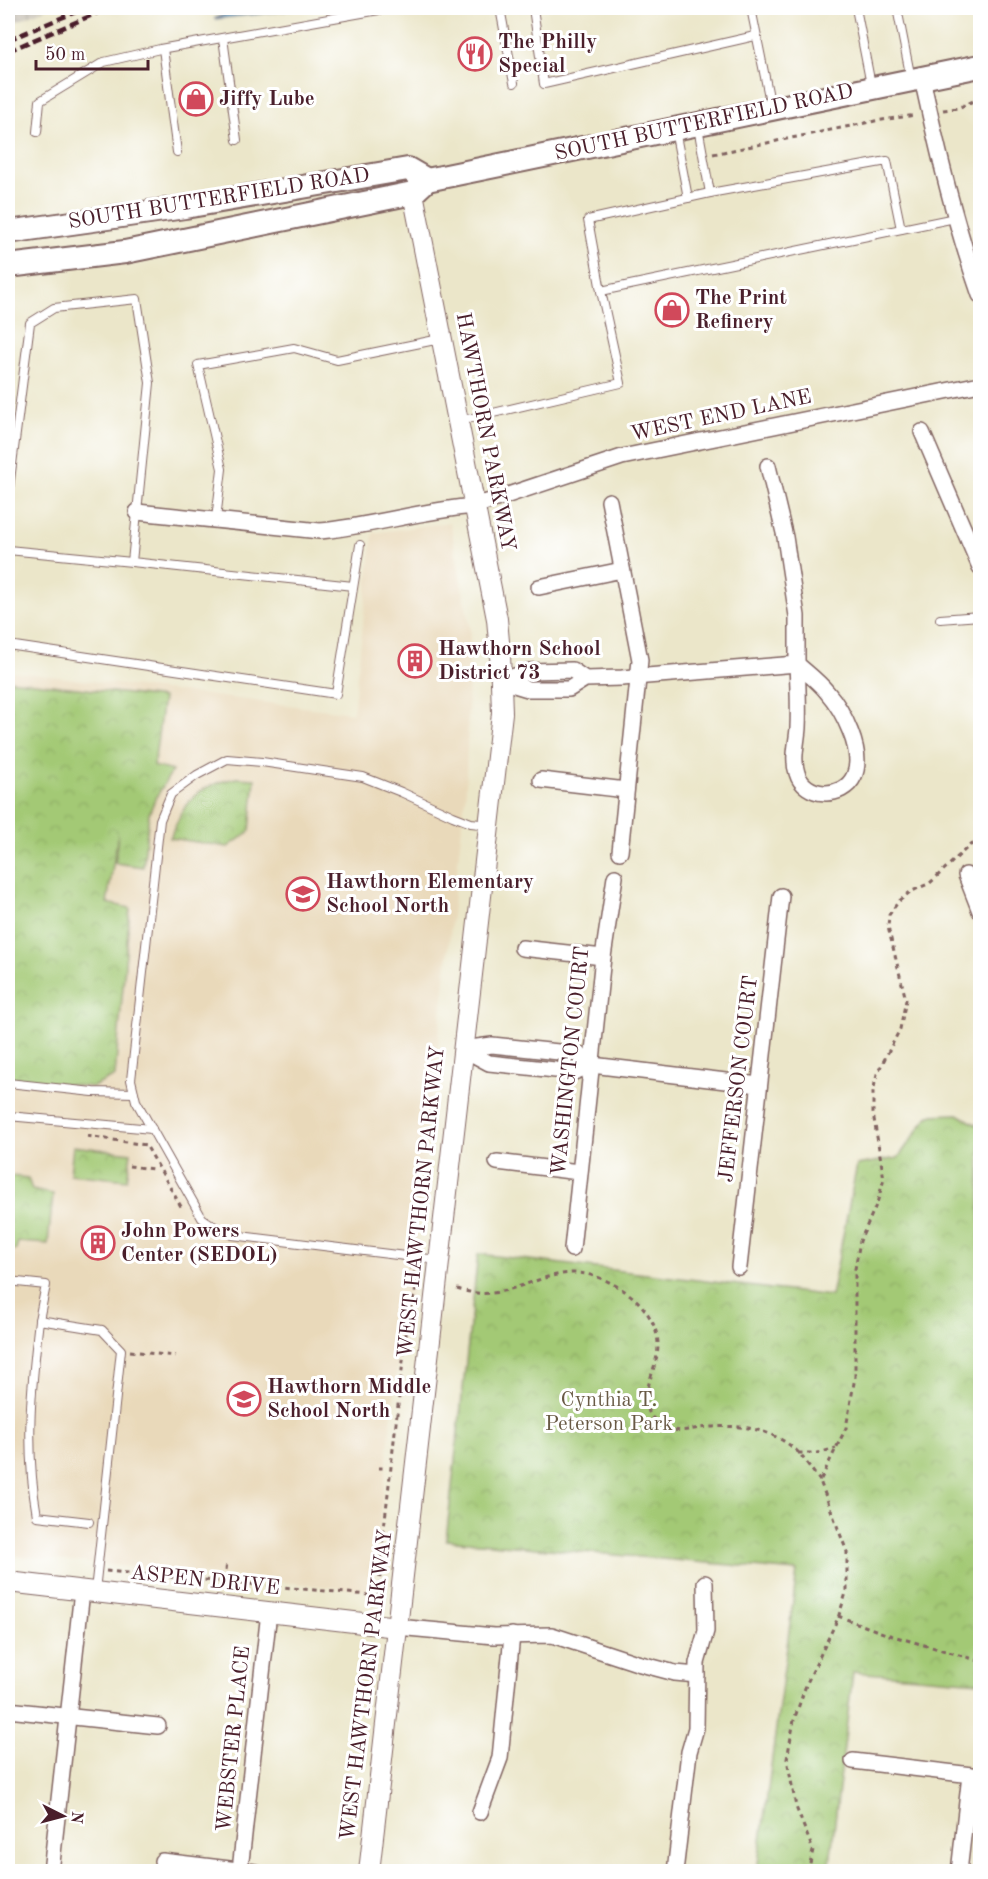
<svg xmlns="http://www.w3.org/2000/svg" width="988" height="1879" font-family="'Old Standard TT',serif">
  <defs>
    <pattern id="industrial-grid" width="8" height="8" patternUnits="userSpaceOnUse" patternTransform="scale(1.5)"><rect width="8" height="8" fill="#c9c3b8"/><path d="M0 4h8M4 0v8" fill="none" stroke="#aea79e"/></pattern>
    <pattern id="park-crowns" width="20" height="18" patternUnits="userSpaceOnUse" patternTransform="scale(1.5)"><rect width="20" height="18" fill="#a3c974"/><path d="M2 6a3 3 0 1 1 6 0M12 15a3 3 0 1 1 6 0" fill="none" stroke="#8eac65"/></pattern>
  </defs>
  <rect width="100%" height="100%" fill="#fff"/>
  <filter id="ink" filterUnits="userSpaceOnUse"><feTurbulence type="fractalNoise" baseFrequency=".0167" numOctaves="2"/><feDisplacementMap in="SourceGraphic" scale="12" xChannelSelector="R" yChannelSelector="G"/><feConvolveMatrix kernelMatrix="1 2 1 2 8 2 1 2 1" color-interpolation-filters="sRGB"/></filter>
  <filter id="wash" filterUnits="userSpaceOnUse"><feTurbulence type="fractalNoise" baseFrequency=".008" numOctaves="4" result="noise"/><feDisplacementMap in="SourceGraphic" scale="24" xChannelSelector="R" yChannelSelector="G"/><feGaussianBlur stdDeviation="1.35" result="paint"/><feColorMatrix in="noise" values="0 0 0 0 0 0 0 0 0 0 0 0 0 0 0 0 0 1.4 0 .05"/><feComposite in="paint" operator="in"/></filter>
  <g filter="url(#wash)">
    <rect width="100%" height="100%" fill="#ebe6c9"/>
    <!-- built -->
    <polygon fill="#e9d9ba" points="450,522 470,628 466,788 410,1297 398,1359 372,1591 8,1555 8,671 353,713 373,533"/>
    <!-- industrial -->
    <polygon fill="url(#industrial-grid)" points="8,8 47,8 8,25"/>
    <!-- park -->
    <g fill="url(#park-crowns)" stroke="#767450" stroke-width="1.5">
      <polygon points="8,680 163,698 154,766 172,771 155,799 149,814 143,867 115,863 118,834 107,903 130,908 115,1076 93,1087 8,1079"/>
      <path d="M 236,778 L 255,779 L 250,831 L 228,847 L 170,838 C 186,800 194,787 236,778 Z"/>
      <polygon points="958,1114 980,1127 980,1682 853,1672 829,1871 757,1871 797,1571 446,1540 478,1254 831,1296 857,1165 898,1158 929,1115"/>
      <polygon points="73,1146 131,1153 127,1180 70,1174"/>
      <polygon points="10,1176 28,1178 32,1190 53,1194 48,1244 18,1242 16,1250 8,1250 8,1178"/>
    </g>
    <!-- water -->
    <path fill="#58a7d1" stroke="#51637e" stroke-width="1.5" d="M 239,8 L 299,8 C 271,14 242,15 214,19 Z"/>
  </g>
  <g filter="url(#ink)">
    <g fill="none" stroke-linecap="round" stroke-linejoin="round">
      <!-- service casing -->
      <g stroke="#826562" stroke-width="10">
        <g id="service">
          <polyline points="500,8 514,83"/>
          <polyline points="533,8 544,84 755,36"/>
          <polyline points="751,8 771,107"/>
          <polyline points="856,8 871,85"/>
          <polyline points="897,8 911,79"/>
          <polyline points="223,38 237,140"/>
          <polyline points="163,49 177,152"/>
          <polyline points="698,127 710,193"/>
          <polyline points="675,130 688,198"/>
          <polyline points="37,132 40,101 104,62 160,49 390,8"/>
          <polyline points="601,291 588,220 710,193 887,161 901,229"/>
          <polyline points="459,421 621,383 601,291 955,218"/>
          <polyline points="8,496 30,323 54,308 137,299 150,383 132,562 353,586"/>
          <polyline points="216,519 222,469 198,365 294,348 337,360 440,339"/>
          <polyline points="8,550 132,562"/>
          <polyline points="940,619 980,616"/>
          <polyline points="8,645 336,694 360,545"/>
          <polyline points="8,1083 93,1092 134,1093"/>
          <polyline points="8,1116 152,1129"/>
          <polyline points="438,1260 232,1235 218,1229 202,1218 136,1101 131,1080 160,820 171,794 197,775 227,759 262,762 363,777 401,792 453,816 471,823 489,825"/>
          <polyline points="8,1281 46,1285 39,1320"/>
          <path d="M 89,1522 L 37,1516 C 25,1447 31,1390 39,1320 L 102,1330 L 121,1350 L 95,1591"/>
        </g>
      </g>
      <!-- minor casing -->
      <g stroke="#826562" stroke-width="18">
        <g id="minor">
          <path d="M 922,78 C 938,152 955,224 980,295"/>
          <polyline points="922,432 980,567"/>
          <polyline points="609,501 640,660 620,852"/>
          <path d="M 137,512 L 320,531 C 372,526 423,510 475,506 L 622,457 L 980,384"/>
          <polyline points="539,587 622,570"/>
          <path d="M 797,664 C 807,673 818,681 827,692 C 842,709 865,752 854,776 C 843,800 804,798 797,773 C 792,759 797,743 798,728 C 799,707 798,685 797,664 Z"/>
          <polyline points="585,679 572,670 529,671 501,681 528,689 569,689 585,679 622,678 797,664 797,616 785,537 768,466"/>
          <polyline points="541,780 626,790"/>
          <polyline points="966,875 980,911"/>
          <polyline points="522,948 603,957"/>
          <polyline points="463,1049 489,1063 574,1072 592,1065 759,1085"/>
          <polyline points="463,1049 492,1045 578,1054 592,1065"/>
          <polyline points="497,1162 579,1172"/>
          <polyline points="572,1249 603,957 615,877"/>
          <polyline points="739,1267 781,896"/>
          <polyline points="397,1627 494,1636 552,1635 637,1663 675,1673 697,1675"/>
          <polyline points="8,1710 158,1726"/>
          <polyline points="853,1761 980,1776"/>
          <polyline points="480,1812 500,1758 512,1635"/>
          <polyline points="162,1861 255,1872"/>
          <polyline points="240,1870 269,1612"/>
          <polyline points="51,1872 82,1591"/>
          <polyline points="675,1872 689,1752 696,1728 697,1663 706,1631 705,1583"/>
          <polyline points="959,1872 970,1775"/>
        </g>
      </g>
      <!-- tertiary casing -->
      <g stroke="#826562" stroke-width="22">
        <g id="tertiary">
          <polyline points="8,1582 397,1627"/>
          <polyline points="369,1872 502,713 500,653 497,619 413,193"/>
        </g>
      </g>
      <!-- secondary casing -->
      <g stroke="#826562" stroke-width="26">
        <g id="secondary">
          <polyline points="8,232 185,207 408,169 427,180"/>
          <polyline points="8,266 125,252 413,193 427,180 980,66"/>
        </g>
      </g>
      <!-- path -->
      <g stroke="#826562" stroke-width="3" stroke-dasharray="4.5 4.5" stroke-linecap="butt">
        <polyline points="943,110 958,108 980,98"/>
        <polyline points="713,154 875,121 916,115"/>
        <polyline points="87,1136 146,1145 183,1210"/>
        <polyline points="129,1166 153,1169"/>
        <path d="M 457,1289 C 471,1293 484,1295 498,1292 C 538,1284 565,1261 607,1281 C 619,1287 631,1294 640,1304 C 650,1315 658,1330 658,1345 C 658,1375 628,1406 664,1427 C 676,1433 687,1430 700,1428 C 735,1424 770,1426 798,1452 C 806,1461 813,1472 820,1481"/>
        <polyline points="130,1351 176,1356"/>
        <polyline points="798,1453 818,1453 836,1448"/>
        <polyline points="378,1468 383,1468"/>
        <polyline points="226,1570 227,1563"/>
        <polyline points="106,1571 380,1596"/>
        <polyline points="378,1605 382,1546 408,1317 418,1282 411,1268 409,1268"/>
        <polyline points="838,1616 886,1634 980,1661"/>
        <polyline points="808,1872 813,1850 796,1807 787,1759 794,1720 806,1685 838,1618 847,1590 847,1552 820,1481 846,1428 855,1377 855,1269 860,1241 877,1203 884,1179 873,1113 873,1092 877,1074 900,1029 906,1000 888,927 889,915 898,902 910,892 930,883 970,845 980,842"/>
      </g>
      <!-- service -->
      <use href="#service" stroke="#fff" stroke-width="8"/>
      <!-- minor -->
      <use href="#minor" stroke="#fff" stroke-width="15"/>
      <!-- tertiary -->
      <use href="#tertiary" stroke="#fff" stroke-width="20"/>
      <!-- secondary -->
      <use href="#secondary" stroke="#fff" stroke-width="22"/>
      <!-- rail -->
      <g stroke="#4a1f2b" stroke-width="4.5" stroke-dasharray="9 4.5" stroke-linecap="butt">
        <polyline points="8,40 85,8"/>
        <polyline points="8,51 109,8"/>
      </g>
    </g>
  </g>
  <!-- icons -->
  <defs>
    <g id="restaurant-ring" transform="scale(1.725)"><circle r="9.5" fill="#fff" stroke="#d1495b" stroke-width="1.5"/><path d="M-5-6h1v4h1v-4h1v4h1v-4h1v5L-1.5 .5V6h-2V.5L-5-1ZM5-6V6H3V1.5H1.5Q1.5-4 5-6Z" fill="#d1495b"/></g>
    <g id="shop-ring" transform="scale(1.725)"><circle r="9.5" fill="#fff" stroke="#d1495b" stroke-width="1.5"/><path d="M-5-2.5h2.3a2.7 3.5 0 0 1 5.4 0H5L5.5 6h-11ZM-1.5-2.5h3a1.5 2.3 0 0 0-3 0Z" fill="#d1495b"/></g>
    <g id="building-ring" transform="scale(1.725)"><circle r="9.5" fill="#fff" stroke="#d1495b" stroke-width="1.5"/><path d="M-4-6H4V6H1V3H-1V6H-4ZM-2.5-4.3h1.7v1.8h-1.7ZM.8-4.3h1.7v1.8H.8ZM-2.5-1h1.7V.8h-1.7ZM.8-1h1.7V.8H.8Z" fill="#d1495b"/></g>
    <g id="school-ring" transform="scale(1.725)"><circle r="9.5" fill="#fff" stroke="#d1495b" stroke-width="1.5"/><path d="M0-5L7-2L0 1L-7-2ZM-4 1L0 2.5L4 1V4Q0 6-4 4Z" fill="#d1495b"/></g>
  </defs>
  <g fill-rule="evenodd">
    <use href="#restaurant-ring" x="475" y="54"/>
    <use href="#shop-ring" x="196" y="99"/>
    <use href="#shop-ring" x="672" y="310"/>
    <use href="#building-ring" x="415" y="661"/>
    <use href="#school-ring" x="303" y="894"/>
    <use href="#building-ring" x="98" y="1243"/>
    <use href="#school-ring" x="244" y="1399"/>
  </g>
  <g text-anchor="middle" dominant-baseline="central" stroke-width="6" stroke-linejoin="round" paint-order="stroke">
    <!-- poi labels -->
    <g font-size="21" font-weight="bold" fill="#4a1f2b" stroke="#fff" text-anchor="start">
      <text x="498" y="42">The Philly<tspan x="498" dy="24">Special</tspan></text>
      <text x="219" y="99">Jiffy Lube</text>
      <text x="695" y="298">The Print<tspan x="695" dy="24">Refinery</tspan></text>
      <text x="438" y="649">Hawthorn School<tspan x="438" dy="24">District 73</tspan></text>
      <text x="326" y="882">Hawthorn Elementary<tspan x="326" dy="24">School North</tspan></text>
      <text x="121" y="1231">John Powers<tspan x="121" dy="24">Center (SEDOL)</tspan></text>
      <text x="267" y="1387">Hawthorn Middle<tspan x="267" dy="24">School North</tspan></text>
    </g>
    <!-- street labels -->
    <g font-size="21" fill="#4a1f2b" stroke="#fff">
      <text transform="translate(704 123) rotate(-12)">SOUTH BUTTERFIELD ROAD</text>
      <text transform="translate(219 199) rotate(-9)">SOUTH BUTTERFIELD ROAD</text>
      <text transform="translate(721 416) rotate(-12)">WEST END LANE</text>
      <text transform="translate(485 432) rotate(79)">HAWTHORN PARKWAY</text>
      <text transform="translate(571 1061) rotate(-84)">WASHINGTON COURT</text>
      <text transform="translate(739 1079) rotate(-83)">JEFFERSON COURT</text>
      <text transform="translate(422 1202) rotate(-84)">WEST HAWTHORN PARKWAY</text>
      <text transform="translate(205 1581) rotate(6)">ASPEN DRIVE</text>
      <text transform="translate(367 1685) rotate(-83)">WEST HAWTHORN PARKWAY</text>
      <text transform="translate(234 1739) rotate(-84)">WEBSTER PLACE</text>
    </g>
    <!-- park labels -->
    <g font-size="21" fill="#695a45" stroke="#fff">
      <text x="609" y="1400">Cynthia T.<tspan x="609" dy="24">Peterson Park</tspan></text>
    </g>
  </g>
  <!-- margin -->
  <rect width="988" height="1879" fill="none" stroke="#fff" stroke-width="30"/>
  <!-- north arrow -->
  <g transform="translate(63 1816) rotate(96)" stroke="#ffffff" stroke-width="4.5" paint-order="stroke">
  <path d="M0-4.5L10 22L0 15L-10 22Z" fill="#4a1f2b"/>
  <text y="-9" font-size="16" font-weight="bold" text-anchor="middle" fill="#4a1f2b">N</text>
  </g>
  <!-- scale -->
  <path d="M36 60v9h112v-9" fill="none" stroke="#4a1f2b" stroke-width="3"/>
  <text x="45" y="60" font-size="18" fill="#4a1f2b" stroke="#ffffff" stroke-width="4.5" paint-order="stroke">50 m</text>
</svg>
